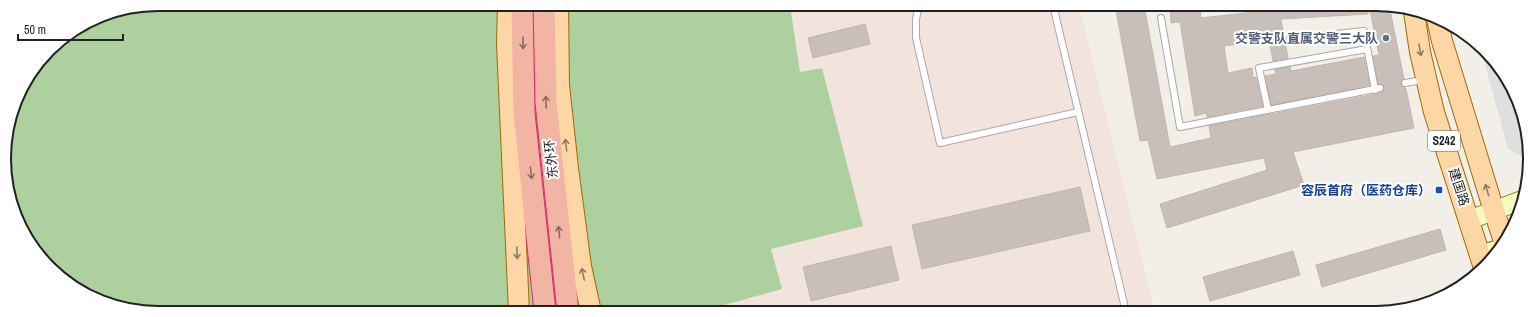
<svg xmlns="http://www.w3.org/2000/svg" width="1534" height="317" font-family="'Archivo Narrow','Noto Sans SC',sans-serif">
  <rect width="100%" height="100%" fill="#f2efe9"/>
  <!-- residential -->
  <polygon fill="#e0dfdf" points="1481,49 1498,64 1525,118 1527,159 1508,149"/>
  <!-- military -->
  <polygon fill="#f3e3dd" points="790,5 1079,5 1155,312 699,312 730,302 770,249 822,68 800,72"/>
  <!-- forest -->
  <polygon fill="#add19e" points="158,4 790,5 800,72 822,68 863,226 771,249 782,289 699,312 139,312 81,292 42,260 12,208 4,149 16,99 49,49 100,16"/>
  <!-- building -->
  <g fill="#c7bfb8" stroke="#c4b6ab">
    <polygon points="1115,5 1144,5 1170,147 1211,138 1209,126 1376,94 1383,92 1384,87 1382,84 1378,84 1373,56 1379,55 1369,5 1389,5 1404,79 1401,81 1401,84 1406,89 1414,128 1293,152 1304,185 1167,228 1160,204 1267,170 1264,158 1157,179 1148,140 1140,141"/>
    <polygon points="1170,5 1200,5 1201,18 1263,11 1262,5 1368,5 1368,14 1281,19 1288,58 1273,61 1269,40 1224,46 1228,73 1252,68 1253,78 1256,77 1263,106 1207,117 1206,113 1195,116 1180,22 1171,23"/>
    <polygon points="865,24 870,44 813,58 808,38"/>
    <polygon points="1364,57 1370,85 1271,105 1265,76 1276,74 1275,70 1290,67 1291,71"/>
    <polygon points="1080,187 1090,231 922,269 912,225"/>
    <polygon points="1440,229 1446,250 1322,287 1316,265"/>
    <polygon points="891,246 899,280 811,301 803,267"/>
    <polygon points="1293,251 1300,275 1210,301 1203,277"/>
  </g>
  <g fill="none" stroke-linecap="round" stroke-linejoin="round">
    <!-- service casing -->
    <g stroke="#a9a9a9" stroke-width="8">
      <g id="service">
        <polyline points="919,5 916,19 916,38 940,143 1078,112"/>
        <polyline points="1053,5 1126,312"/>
        <polyline points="1161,18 1180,127 1380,88"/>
        <polyline points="1290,39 1364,31 1375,90"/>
        <polyline points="1405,83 1423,80"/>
        <polyline points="1268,110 1259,68 1367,49"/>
      </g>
    </g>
    <!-- secondary casing -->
    <g stroke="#707d05" stroke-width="20">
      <g id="secondary">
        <polyline points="1469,220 1522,200"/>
        <polyline points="1479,255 1499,249"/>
      </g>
    </g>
    <!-- primary casing -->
    <g stroke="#a06b00" stroke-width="22">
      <g id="primary">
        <polyline points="508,4 507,44 519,312"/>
        <polyline points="558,4 559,85 568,168 581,266 591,312"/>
        <polyline points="1414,12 1420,52 1434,112 1484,268"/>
        <polyline points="1437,19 1442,41 1494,211 1504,241"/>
      </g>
    </g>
    <!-- trunk casing -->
    <g stroke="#dc2a67" stroke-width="23">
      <g id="trunk">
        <polyline points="522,4 524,113 545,312"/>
        <polyline points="544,4 546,103 568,312"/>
      </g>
    </g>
    <!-- service -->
    <use href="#service" stroke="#fff" stroke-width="6"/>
    <!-- secondary -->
    <use href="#secondary" stroke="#f7fabf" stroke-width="18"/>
    <!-- primary -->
    <use href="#primary" stroke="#fcd6a4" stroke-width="20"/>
    <!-- trunk -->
    <use href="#trunk" stroke="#f2b4a3" stroke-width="21"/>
  </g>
  <!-- one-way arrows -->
  <defs><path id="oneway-shaft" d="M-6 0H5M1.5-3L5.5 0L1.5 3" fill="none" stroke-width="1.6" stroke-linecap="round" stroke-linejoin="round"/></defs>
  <g stroke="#8a6b62">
    <use href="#oneway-shaft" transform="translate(523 43) rotate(89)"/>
    <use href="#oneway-shaft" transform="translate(546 102) rotate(-93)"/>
    <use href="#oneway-shaft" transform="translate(531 173) rotate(84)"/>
    <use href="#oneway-shaft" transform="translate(559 232) rotate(-96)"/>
  </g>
  <g stroke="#8f7c63">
    <use href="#oneway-shaft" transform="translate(1420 50) rotate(80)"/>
    <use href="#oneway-shaft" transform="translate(566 145) rotate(-96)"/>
    <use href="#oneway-shaft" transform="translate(1487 190) rotate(-107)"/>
    <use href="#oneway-shaft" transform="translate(517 253) rotate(88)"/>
    <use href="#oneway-shaft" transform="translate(583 274) rotate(-102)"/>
  </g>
  <!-- markers -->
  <circle fill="#5c6f8a" stroke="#fff" stroke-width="1.5" cx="1386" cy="38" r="4"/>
  <rect fill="#1a4fb4" stroke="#fff" stroke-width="1.5" x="1435" y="186" width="8" height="8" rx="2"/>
  <g text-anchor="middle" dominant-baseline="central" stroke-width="4" stroke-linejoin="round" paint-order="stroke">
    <!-- shield labels -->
    <rect fill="#fff" stroke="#646464" stroke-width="1" x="1428" y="131" width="32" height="20" rx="3"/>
    <g font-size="12" font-weight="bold" fill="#222">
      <text x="1444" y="141">S242</text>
    </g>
    <!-- service labels -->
    <g font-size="13" font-weight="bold" fill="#4e5e75" stroke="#fff" text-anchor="end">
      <text x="1378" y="38">交警支队直属交警三大队</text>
    </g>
    <!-- street labels -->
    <g font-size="13" fill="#222" stroke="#fff">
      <text transform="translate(551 159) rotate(-96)">东外环</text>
      <text transform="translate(1459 187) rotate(72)">建国路</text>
    </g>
    <!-- transit labels -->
    <g font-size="13" font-weight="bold" fill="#164399" stroke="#fff" text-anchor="end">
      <text x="1431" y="190">容辰首府（医药仓库）</text>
    </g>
  </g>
  <!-- crop -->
  <path d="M0 0H1534V317H0ZM158 11H1376A147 147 0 0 1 1523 158V159A147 147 0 0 1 1376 306H158A147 147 0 0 1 11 159V158A147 147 0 0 1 158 11Z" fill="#fff" fill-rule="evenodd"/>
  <path fill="none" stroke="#222" stroke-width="2" d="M158 11H1376A147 147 0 0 1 1523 158V159A147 147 0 0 1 1376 306H158A147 147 0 0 1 11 159V158A147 147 0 0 1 158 11Z"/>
  <!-- scale -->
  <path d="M18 34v6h105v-6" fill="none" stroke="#222222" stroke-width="2"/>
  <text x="24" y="34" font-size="12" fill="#222222" stroke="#ffffff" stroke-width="3" paint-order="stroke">50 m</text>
</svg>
